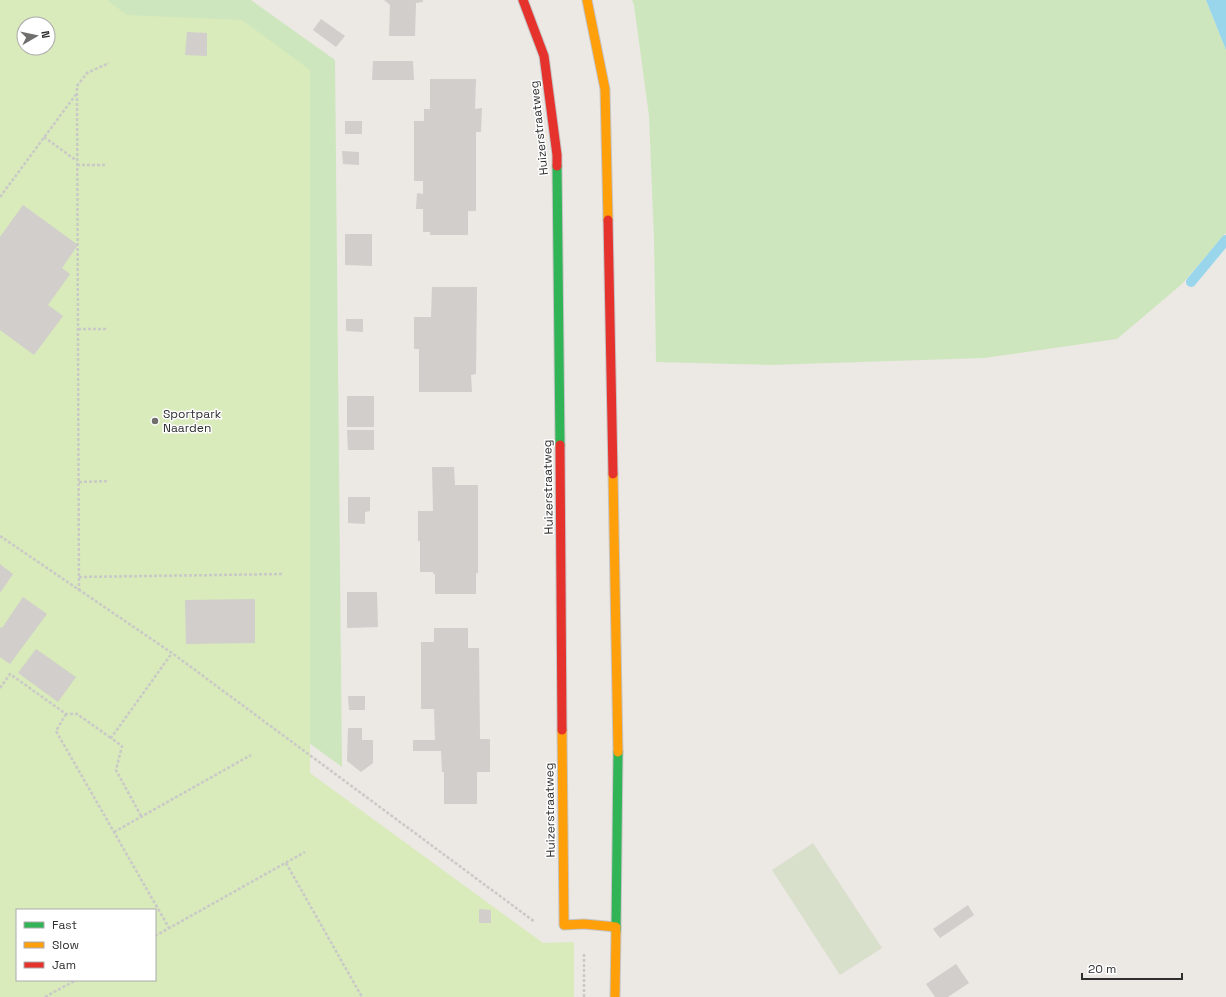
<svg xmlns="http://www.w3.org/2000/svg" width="1226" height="997" font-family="'Space Grotesk',sans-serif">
  <rect width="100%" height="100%" fill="#ece8e4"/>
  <!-- green -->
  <g fill="#cee6be">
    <polygon points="107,0 251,0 335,60 342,767 217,676 138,39"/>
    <polygon points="632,0 1206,0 1226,50 1226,233 1182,284 1117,339 984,358 769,365 656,362 654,239 649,116 634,5"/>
  </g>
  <!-- cemetery -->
  <polygon fill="#d8e0cc" points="813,843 882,948 840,975 772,870"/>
  <!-- pitch -->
  <path fill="#d9eabb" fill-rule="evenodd" d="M 0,0 L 107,0 L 127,15 L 242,20 L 310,70 L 310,773 L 543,943 L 574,942 L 574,997 L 0,997 ZM 24,24 L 48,24 L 48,48 L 24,48 ZM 17,910 L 155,910 L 155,980 L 17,980 Z"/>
  <!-- water -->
  <polygon fill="#99d6ec" points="1206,0 1226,0 1226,50"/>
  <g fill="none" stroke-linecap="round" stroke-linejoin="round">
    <!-- stream -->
    <polyline stroke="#99d6ec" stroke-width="10" points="1191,282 1226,240"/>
  </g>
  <!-- building -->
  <g fill="#d1cecb">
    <polygon points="384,0 423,0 423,2 416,3 415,36 389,36 390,5"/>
    <polygon points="321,19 345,36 336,47 313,30"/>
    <polygon points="187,32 207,33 207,56 185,55"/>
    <polygon points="373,61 413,61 414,80 372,80"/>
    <polygon points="430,79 476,79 475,109 482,108 481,132 476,132 476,211 468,211 468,235 430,235 430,232 423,232 423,209 416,209 417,193 423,194 423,181 414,181 414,121 424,121 424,109 430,109"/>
    <rect x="345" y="121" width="17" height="13"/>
    <polygon points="342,151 359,152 359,165 343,164"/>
    <polygon points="23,205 78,245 62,268 70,274 48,305 63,316 34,355 0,330 0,237"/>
    <polygon points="345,234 372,234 372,266 345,265"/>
    <polygon points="432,287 477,287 476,374 471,375 472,392 419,392 419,349 414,349 414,317 431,317"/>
    <polygon points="346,319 363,319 363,332 346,331"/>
    <rect x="347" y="396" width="27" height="31"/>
    <polygon points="347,430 374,430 374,450 348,450"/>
    <polygon points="432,467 454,467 455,485 478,485 478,573 476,573 476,594 435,594 435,574 433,574 433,572 420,572 420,541 418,541 418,511 433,511"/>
    <polygon points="348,497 370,497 370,511 365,512 365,524 348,523"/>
    <polygon points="0,564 13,574 0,593"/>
    <polygon points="347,592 377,592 378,627 347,628"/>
    <polygon points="23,597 47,614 10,664 0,657 0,627 2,628"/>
    <polygon points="255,599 255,643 186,644 185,600"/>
    <polygon points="434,628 468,628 468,648 479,648 480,739 490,739 490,772 477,772 477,804 444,804 444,772 442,772 441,751 413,751 413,740 435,740 434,709 421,709 421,642 434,642"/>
    <polygon points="36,649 76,677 58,702 18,673"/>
    <polygon points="348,696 365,696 365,710 349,710"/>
    <polygon points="348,728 362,728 362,740 373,740 373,763 361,772 347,761"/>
    <polygon points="968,905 974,915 940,938 933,929"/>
    <polygon points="479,909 491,910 491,923 479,923"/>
    <polygon points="956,964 969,983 948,997 935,997 926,984"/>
  </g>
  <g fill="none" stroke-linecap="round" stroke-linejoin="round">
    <!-- fast casing -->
    <g stroke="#c5c4c5" stroke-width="11">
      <g id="fast">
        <polyline points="557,166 560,445"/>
        <polyline points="616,931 618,752"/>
      </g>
    </g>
    <!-- slow casing -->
    <g stroke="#c5c4c5" stroke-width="11">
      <g id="slow">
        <polyline points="587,0 605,89 608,220"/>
        <polyline points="613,474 618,752"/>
        <polyline points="562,730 564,925 584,924 616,927"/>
        <polyline points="615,997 616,931"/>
      </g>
    </g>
    <!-- jam casing -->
    <g stroke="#c5c4c5" stroke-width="11">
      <g id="jam">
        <polyline points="523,0 544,56 557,155 557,166"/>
        <polyline points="608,220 613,474"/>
        <polyline points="560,445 562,730"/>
      </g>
    </g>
    <!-- path -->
    <g stroke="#c9c9c8" stroke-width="2.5" stroke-dasharray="3 2" stroke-linecap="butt">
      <polyline points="44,137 77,161"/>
      <polyline points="77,165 105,165"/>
      <polyline points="0,197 77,93"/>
      <polyline points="78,329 106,329"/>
      <polyline points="79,482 108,481"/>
      <polyline points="0,536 172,653 535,922"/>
      <polyline points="79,577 284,574"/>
      <polyline points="79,591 77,86 87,73 109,63"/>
      <polyline points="0,688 10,674 66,714 77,714 111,738"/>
      <polyline points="66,714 56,731 169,928"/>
      <polyline points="141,816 116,770 122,746 111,738 172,653"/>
      <polyline points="114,832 251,755"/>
      <polyline points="286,863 362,997"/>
      <polyline points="155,936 305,852"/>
      <polyline points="45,997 76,980"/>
      <polyline points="584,997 584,952"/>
    </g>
    <!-- fast -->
    <use href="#fast" stroke="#30b455" stroke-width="9"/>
    <!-- slow -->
    <use href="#slow" stroke="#ff9f0a" stroke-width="9"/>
    <!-- jam -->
    <use href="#jam" stroke="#e5322d" stroke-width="9"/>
  </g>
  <!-- markers -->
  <circle fill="#706f6e" stroke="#fff" stroke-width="1.5" cx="155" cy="421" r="4"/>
  <g text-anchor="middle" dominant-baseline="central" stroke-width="3" stroke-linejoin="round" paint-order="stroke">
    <!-- street labels -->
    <g font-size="12" fill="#2e2e2e" stroke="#fff">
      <text transform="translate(539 128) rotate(-96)">Huizerstraatweg</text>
      <text transform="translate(548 487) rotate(-91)">Huizerstraatweg</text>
      <text transform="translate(550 810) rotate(-91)">Huizerstraatweg</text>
    </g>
    <!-- poi labels -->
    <g font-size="12" fill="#2e2e2e" stroke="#fff" text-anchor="start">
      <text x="163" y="414">Sportpark<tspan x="163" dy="14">Naarden</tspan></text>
    </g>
  </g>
  <!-- legend -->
  <rect x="16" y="909" width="140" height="72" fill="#ffffff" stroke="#ababab"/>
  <rect x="24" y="922" width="20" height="6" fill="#30b455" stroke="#ababab"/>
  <text x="52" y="929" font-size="12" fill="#2e2e2e">Fast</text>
  <rect x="24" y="942" width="20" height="6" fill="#ff9f0a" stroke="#ababab"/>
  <text x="52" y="949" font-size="12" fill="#2e2e2e">Slow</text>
  <rect x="24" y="962" width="20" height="6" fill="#e5322d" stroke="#ababab"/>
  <text x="52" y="969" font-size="12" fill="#2e2e2e">Jam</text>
  <!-- north arrow -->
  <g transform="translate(36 36) rotate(81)"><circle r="19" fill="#ffffff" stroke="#ababab"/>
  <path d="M0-3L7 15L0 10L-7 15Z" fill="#706f6e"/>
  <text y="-6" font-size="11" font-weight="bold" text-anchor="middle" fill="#2e2e2e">N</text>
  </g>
  <!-- scale -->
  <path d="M1082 973v6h100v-6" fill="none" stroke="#2e2e2e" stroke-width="2"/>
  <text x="1088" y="973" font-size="12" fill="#2e2e2e" stroke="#ffffff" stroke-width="3" paint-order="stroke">20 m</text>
</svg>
